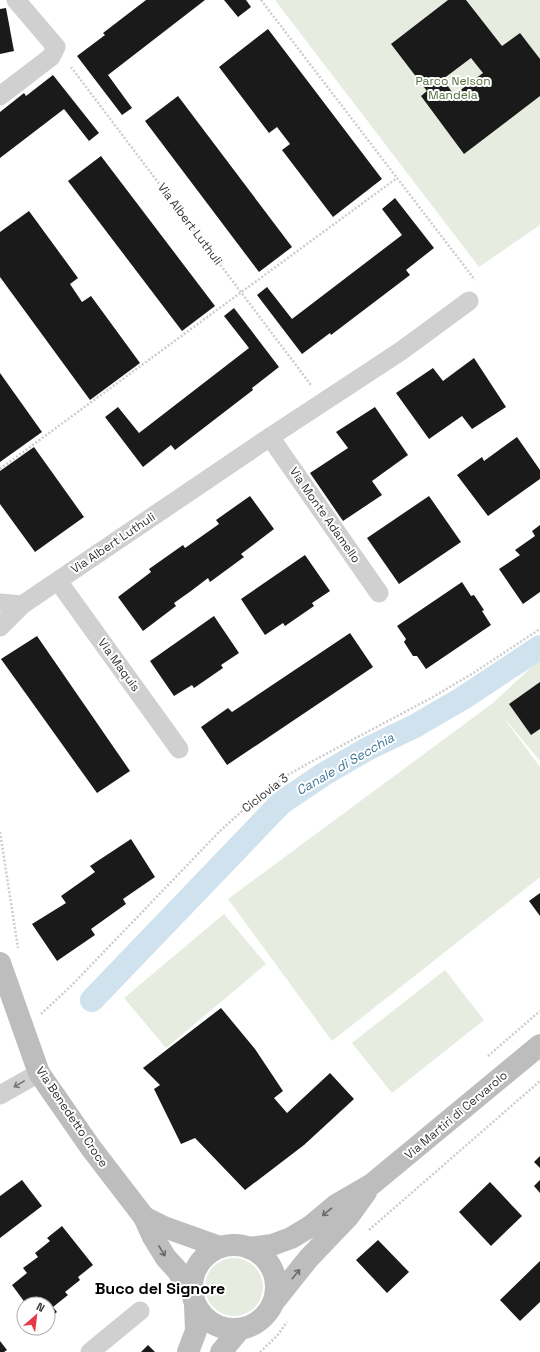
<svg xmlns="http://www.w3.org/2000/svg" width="540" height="1352" font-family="'Space Grotesk',sans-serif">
  <rect width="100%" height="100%" fill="#fff"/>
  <!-- green -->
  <g fill="#e6ecdf">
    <polygon points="275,0 540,0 540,225 479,267"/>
    <polygon points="540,659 540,761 500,713 540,767 540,877 332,1041 228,899 493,703"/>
    <polygon points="224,914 266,964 166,1048 124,998"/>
    <polygon points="445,970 484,1020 392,1093 352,1043"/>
    <circle cx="234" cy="1287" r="29"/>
  </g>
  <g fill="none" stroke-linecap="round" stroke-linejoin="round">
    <!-- canal -->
    <polyline stroke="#cfe2ee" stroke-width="24" points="92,1000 281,803 324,774 367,749 415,726 463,698 540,647"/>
  </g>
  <!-- building -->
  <g fill="#1a1a1a" fill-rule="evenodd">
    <polygon points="146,0 205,0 108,75 132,108 122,115 77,56 105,35 103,33"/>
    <polygon points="224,0 246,0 251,7 238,17"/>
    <path d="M 448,0 L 466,0 L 502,46 L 520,33 L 540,59 L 540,96 L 464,154 L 421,96 L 427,91 L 391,44 ZM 471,58 L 483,73 L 454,95 L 443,79 Z"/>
    <polygon points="6,8 14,51 0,54 0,9"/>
    <polygon points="268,29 382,179 333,217 282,150 290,144 277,127 269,133 219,67"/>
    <polygon points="53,75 99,133 89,141 64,109 0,158 0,112 24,93 26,96"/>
    <polygon points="178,96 292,247 259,272 145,121"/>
    <polygon points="101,156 215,306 182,331 68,181"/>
    <polygon points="395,198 434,248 406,270 410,275 331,335 330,333 302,354 257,295 267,287 292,319 402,235 382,209"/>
    <polygon points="29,211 78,278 70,284 82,302 91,296 140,363 90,400 0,277 0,232"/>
    <polygon points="234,308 279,367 252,388 253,390 175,450 171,445 143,467 105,417 118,407 139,433 249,348 224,316"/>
    <polygon points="474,358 506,407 472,429 462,416 429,439 396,393 433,368 443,381"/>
    <polygon points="0,373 42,432 0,462"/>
    <polygon points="375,407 408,455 372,481 382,495 343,521 310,473 348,448 336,432"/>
    <polygon points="517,437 540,470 540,479 488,516 457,475 482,457 484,461"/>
    <polygon points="34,447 84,517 35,552 0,504 0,471"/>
    <polygon points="250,496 274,529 241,554 244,557 210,582 208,578 191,591 174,603 176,606 143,631 118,597 151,572 149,569 183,545 185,548 219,524 216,520"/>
    <polygon points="429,496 461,542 399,584 367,538"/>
    <polygon points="540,525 540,592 523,604 499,569 520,555 515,550 535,536 532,531"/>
    <polygon points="305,555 330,591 312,603 314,606 285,626 283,623 265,635 241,599"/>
    <polygon points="462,582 471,596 474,595 484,610 482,611 491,625 426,669 417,656 413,656 404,642 406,639 397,626"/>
    <polygon points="214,616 239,653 221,665 223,668 194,688 192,685 174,696 150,661"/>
    <polygon points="350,633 373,667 227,765 201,727 228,708 232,712"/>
    <polygon points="37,636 130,771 97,793 1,659"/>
    <polygon points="540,682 540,729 531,735 509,704"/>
    <polygon points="131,839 155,877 123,899 126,904 91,929 95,935 57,961 32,924 66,903 61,896 95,872 90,866"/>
    <polygon points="540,893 540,916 529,901"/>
    <polygon points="221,1008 255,1049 283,1091 274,1098 287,1113 330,1073 354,1099 304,1145 245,1190 195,1138 181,1144 154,1089 160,1085 143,1068"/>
    <polygon points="540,1156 540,1168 534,1162"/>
    <polygon points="22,1180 42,1206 0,1238 0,1196"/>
    <polygon points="540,1180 540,1193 534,1186"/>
    <polygon points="490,1182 522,1216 491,1246 459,1212"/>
    <polygon points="62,1226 93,1265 78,1277 80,1280 65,1292 68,1295 53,1307 57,1312 48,1319 48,1304 26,1304 12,1285 27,1273 23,1268 38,1257 35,1253 50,1241 47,1238"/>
    <polygon points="378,1240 409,1272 387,1293 356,1260"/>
    <polygon points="540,1261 540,1302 520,1321 500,1300"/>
    <polygon points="0,1341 7,1350 4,1352 0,1352"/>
    <polygon points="148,1345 155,1352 141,1352"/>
  </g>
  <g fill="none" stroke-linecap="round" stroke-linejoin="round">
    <!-- path -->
    <g stroke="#cdcdcd" stroke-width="2.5" stroke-dasharray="2 2" stroke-linecap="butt">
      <polyline points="261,0 475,280"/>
      <polyline points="71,67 311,385"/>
      <polyline points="0,469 397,178"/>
      <polyline points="0,832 18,948"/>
      <polyline points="41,1014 71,986 220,831 252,802 284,777 307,764 433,697 475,672 540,629"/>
      <polyline points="488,1056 540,1011"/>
      <polyline points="369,1230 540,1081"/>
      <polyline points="260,1352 277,1336 287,1322"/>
    </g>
    <!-- street -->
    <g stroke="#d0d0d0" stroke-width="19">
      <polyline points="0,96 51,57 56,47 16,0"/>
      <polyline points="270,437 379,593"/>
      <polyline points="58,581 179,749"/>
      <polyline points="0,603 22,605"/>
      <polyline points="0,627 22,605 270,437 401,351 469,301"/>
      <polyline points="0,1095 39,1073"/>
      <polyline points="90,1352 140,1311"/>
    </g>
    <!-- secondary -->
    <g stroke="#bdbdbd" stroke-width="22">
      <polyline points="0,963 39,1073 91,1148 144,1217 153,1237 166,1258 177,1270 191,1291"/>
      <polyline points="144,1217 164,1227 220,1247"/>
      <circle cx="234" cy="1287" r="42"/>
      <polyline points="249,1248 272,1245 291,1238 311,1226 336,1205 372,1184 540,1045"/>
      <polyline points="273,1303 308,1259 348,1217 366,1192"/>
      <polyline points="188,1352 196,1331 195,1304"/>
      <polyline points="221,1352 240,1329"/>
    </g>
  </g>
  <!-- one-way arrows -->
  <defs><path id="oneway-shaft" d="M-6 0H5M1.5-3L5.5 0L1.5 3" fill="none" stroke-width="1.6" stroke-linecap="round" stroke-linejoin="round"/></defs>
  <use stroke="#7a7a7a" href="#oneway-shaft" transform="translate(19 1084) rotate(150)"/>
  <g stroke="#6a6a6a">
    <use href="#oneway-shaft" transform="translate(327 1212) rotate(140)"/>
    <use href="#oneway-shaft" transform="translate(162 1251) rotate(58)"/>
    <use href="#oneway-shaft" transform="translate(296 1274) rotate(-51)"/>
  </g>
  <g text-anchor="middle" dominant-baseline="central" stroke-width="4" stroke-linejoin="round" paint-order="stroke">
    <!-- park labels -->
    <g font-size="12" fill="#56703f" stroke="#fff">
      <text x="453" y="81">Parco Nelson<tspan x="453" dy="14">Mandela</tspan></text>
    </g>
    <!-- street labels -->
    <g font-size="12" fill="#333" stroke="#fff">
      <text transform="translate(190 224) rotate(53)">Via Albert Luthuli</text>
      <text transform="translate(325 515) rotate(55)">Via Monte Adamello</text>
      <text transform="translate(113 543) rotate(-34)">Via Albert Luthuli</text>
      <text transform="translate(119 665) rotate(54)">Via Maquis</text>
      <text transform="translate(265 793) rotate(-38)">Ciclovia 3</text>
      <text transform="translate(456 1115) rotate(-40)">Via Martiri di Cervarolo</text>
      <text transform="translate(72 1117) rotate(56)">Via Benedetto Croce</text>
    </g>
    <!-- water labels -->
    <g font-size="13" font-style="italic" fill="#3f7597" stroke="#fff">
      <text transform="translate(345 764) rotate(-30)">Canale di Secchia</text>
    </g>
    <!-- district labels -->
    <g font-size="16" font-weight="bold" fill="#000" stroke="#fff">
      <text x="160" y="1288">Buco del Signore</text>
    </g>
  </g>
  <!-- north arrow -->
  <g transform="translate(36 1316) rotate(28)"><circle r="19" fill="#ffffff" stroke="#adadad"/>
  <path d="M0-3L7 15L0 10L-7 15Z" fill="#e63946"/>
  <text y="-6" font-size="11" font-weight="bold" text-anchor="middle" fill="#333333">N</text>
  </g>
</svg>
